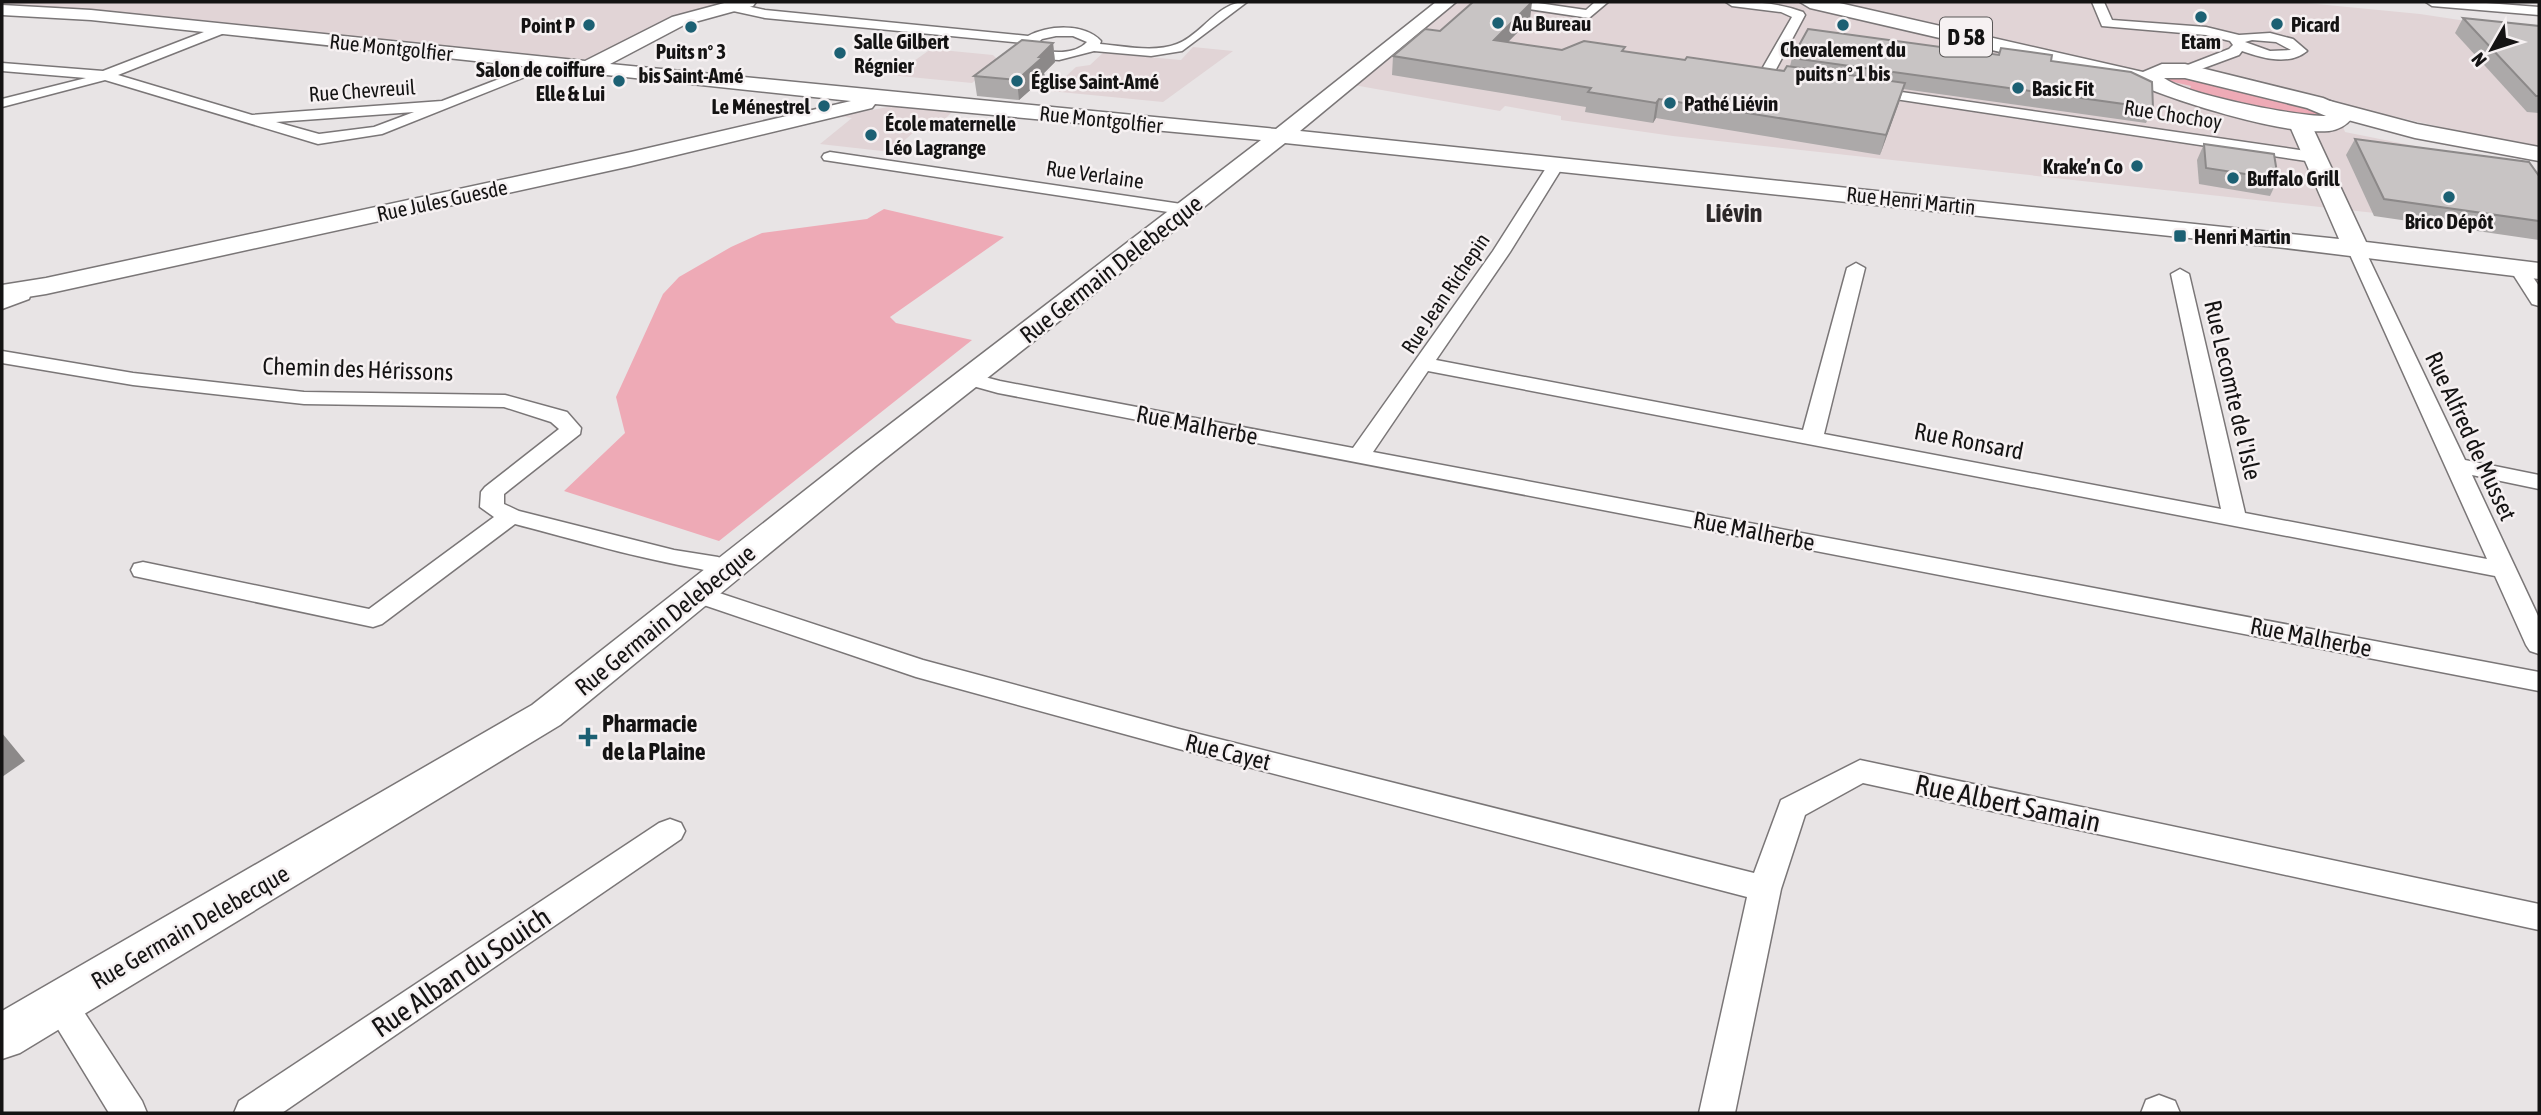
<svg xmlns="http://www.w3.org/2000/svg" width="2541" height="1115" font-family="'Asap Condensed',sans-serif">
  <rect width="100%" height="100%" fill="#e8e4e5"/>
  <!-- built -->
  <g fill="#e1d4d6">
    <polygon points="2,2 747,2 709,12 589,67 2,5"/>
    <polygon points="1447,2 2296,2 2420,14 2539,32 2539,149 2334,103 2345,132 2539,171 2539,231 1673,136 1561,120 1561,116 1505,106 1500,111 1348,84"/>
    <polygon points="1193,47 1233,51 1163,102 1050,91 1076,67 1090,65 1103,53 1181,60"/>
    <polygon points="931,49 993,55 998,60 972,83 868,73 871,70 866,69 872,65 904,68"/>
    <polygon points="899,105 954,110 938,126 922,125 891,152 820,144 852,118 839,116"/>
  </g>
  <!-- green -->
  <g fill="#eeaab6">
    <polygon points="2185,76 2310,106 2321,114 2310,119 2189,92 2191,86 2165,80"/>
    <polygon points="884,209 1004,237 890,317 896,323 972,340 719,541 564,491 625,433 616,397 663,294 679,277 731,247 762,233 867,219"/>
  </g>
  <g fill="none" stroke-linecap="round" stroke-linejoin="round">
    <!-- street casing -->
    <g stroke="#7a7677" stroke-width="3">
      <g id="street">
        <path d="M 728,2 L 765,10 L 1028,36 C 1049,25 1084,23 1101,41 L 1100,44 C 1124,46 1154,53 1177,44 C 1203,34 1218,1 1247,2 L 1182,51 L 1151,56 L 1094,51 L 1059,60 L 1042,59 L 1021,52 L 1019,49 L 1022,43 L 765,18 L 724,9 L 722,6 ZM 1056,36 L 1073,36 L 1087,42 C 1075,55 1050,54 1033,47 L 1042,39 Z"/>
        <polygon points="1502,2 1531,2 1586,10 1595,2 1608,2 1589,18 1508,6"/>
        <path d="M 1726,2 C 1753,1 1778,3 1803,12 L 1805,15 L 1774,73 L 1795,77 L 1795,83 L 1765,80 L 1758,76 L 1792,17 L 1781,12 L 1732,6 Z"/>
        <path d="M 2092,2 L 2104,2 L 2112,20 L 2206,27 L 2239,35 L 2270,33 L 2293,39 L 2307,51 C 2289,66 2262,58 2242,51 L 2239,55 L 2185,75 L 2180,74 L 2180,68 L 2229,49 L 2233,45 L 2230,41 L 2206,35 L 2102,26 ZM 2252,40 L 2276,42 L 2291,50 L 2270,51 L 2245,42 Z"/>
        <polygon points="2426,2 2473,2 2539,7 2539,15 2432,6"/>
        <path d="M 222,25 L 228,29 L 227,32 L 118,75 L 252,115 L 442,101 L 548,60 L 558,60 L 560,63 L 382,134 L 318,144 L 105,80 L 2,107 L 2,99 L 86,78 L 2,71 L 2,63 L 103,71 ZM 414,112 L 374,127 L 319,134 L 276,122 Z"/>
        <polygon points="1867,87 2313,152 2321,157 2313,162 1862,94 1862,88"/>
        <polygon points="830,152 1188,205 1196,210 1188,215 824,160 822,157 824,154"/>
        <polygon points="1554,158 1560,160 1562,168 1510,252 1436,360 1803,430 1847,268 1856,263 1865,268 1824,434 2221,509 2171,274 2180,269 2189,274 2245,513 2487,559 2347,248 2356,243 2362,244 2465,460 2539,475 2539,489 2472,475 2539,618 2539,654 2530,651 2526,645 2495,576 1428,371 1373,452 2539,672 2539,691 998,393 962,383 959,379 962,375 969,373 1000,381 1353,448 1493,251 1546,168 1548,160"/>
        <polygon points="2518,263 2524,264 2539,286 2539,306 2532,304 2509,268"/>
        <polygon points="23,284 32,290 29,299 2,309 2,296"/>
        <path d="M 2,351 L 133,373 L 304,392 L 505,395 L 567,412 L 581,428 L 580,434 L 504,494 L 504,504 L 519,511 L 674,550 L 718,557 L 736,565 L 739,571 L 736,577 C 721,580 713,572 700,569 C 637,558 576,540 515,524 L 382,624 L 373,627 L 134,576 L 131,570 L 134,564 L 143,562 L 369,609 L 494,517 L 480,507 L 481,492 L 485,487 L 559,429 L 551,422 L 504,407 L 304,404 L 133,385 L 2,363 Z"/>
        <polygon points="698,586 923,660 1179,729 1754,873 1781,800 1860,760 2539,904 2539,930 1863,783 1805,815 1781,889 1735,1113 1699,1113 1747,897 1179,749 916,677 689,600 685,594 689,588"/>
        <polygon points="670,819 681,823 685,831 681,839 282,1113 234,1113 239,1101 659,823"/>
        <polygon points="59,988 71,992 142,1101 147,1113 109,1113 42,1003 47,992"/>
        <polygon points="2159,1095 2175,1101 2180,1113 2141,1113 2146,1100"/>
      </g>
    </g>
    <!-- secondary casing -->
    <g stroke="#7a7677" stroke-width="3">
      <polygon id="secondary" points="728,2 756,2 753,6 684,25 610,64 1276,129 1436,2 1456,2 1300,131 2339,239 2289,124 2292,119 2308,119 2311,124 2366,242 2539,263 2539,279 2285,248 1285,143 877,465 560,725 20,1053 2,1059 2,1011 532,705 855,451 1261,140 875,104 872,108 631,166 46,294 2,301 2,285 46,278 631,152 851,101 91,20 2,15 2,5 91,10 585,61 672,17"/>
    </g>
    <!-- primary casing -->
    <g stroke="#7a7677" stroke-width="3">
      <path id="primary" d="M 1800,2 L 1835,2 L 2143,72 L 2162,64 L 2185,64 L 2323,98 L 2346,108 L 2352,118 C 2347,125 2338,130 2329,131 C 2280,135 2180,102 2134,83 L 1810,8 ZM 2164,78 L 2185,78 L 2307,108 L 2326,116 C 2295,116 2186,95 2164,78 Z"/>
    </g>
    <!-- highway casing -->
    <g stroke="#7a7677" stroke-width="3">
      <polygon id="highway" points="2330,101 2417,124 2539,147 2539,161 2415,138 2322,113 2318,108 2322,103"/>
    </g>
    <!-- street -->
    <use href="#street" fill="#fff" fill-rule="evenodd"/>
    <!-- secondary -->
    <use href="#secondary" fill="#fff" fill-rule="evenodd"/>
    <!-- primary -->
    <use href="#primary" fill="#fff" fill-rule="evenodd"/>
    <!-- highway -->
    <use href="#highway" fill="#fff" fill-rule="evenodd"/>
  </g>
  <!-- wall -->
  <g fill="#aca9a9">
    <polygon points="2463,18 2539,26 2539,113 2527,112 2455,33"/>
    <polygon points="1530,20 1508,42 1562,50 1624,51 1685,60 1784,71 1790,66 1792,58 1999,55 2001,48 2051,61 2153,108 2146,123 1903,89 1880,155 1656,118 1653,123 1585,112 1586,107 1392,75 1393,56 1440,31"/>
    <polygon points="1053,43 1055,62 1044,73 1045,77 1019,100 977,96 974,76"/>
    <polygon points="2355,139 2539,176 2539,240 2374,216 2346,155"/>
    <polygon points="2204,144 2278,179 2270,196 2199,184 2197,160"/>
  </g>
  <!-- shaded-wall -->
  <g fill="#8c8989">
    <polygon points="1532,2 1530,20 1492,58 1494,40"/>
    <polygon points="1053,43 1055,62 1044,73 1045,77 1019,100 1017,80 1039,57"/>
    <polygon points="1905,83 1899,103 1880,155 1886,135"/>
    <polygon points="1659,99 1656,118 1653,123 1656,103"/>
    <polygon points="2,733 25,761 2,777"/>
  </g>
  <!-- building -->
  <g fill="#c8c4c4" stroke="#8c8989" stroke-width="2">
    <polygon points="1473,2 1532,2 1494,40 1562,50 1584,41 1625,47 1622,51 1685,60 1687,57 1784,71 1787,66 1905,83 1886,135 1659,99 1656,103 1588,92 1591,88 1393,56 1425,29 1440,31"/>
    <polygon points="2463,18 2539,26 2539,96 2536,96"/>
    <polygon points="1808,29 1999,55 2001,48 2052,55 2051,61 2131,72 2152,82 2153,108 1792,58"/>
    <polygon points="1022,40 1053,43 1039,57 1043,57 1017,80 974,76"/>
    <polygon points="2355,139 2529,162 2539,176 2539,221 2384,199"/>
    <polygon points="2204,144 2274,154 2278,179 2206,168"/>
  </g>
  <!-- markers -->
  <g fill="#1c6073" stroke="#f6f1f2" stroke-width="2.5">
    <circle cx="2201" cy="17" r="7"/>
    <circle cx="1498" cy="23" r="7"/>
    <circle cx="2277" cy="24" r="7"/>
    <circle cx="589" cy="25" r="7"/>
    <circle cx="1843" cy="25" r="7"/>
    <circle cx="691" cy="27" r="7"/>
    <circle cx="840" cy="53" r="7"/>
    <circle cx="619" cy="81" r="7"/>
    <circle cx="1017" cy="81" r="7"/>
    <circle cx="2018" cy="88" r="7"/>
    <circle cx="1670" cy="103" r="7"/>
    <circle cx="824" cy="106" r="7"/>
    <circle cx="871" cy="135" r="7"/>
    <circle cx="2137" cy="166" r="7"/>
    <circle cx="2233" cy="178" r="7"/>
    <circle cx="2449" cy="197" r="7"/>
    <rect x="2173" y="229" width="14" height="14" rx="3.5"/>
    <path d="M584.5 726.5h7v7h7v7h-7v7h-7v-7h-7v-7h7z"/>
  </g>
  <g text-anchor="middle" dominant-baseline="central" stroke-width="5" stroke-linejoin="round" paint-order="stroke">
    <!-- far-poi labels -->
    <g font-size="21" font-weight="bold" fill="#141313" stroke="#f6f1f2" text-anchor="start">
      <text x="1512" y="23">Au Bureau</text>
      <text x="2291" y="24">Picard</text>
      <text x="575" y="25" text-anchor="end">Point P</text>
      <text x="854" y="41">Salle Gilbert<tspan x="854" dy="24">Régnier</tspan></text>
      <text x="2201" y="41" text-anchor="middle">Etam</text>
      <text x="1843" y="49" text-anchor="middle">Chevalement du<tspan x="1843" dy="24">puits n° 1 bis</tspan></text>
      <text x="691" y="51" text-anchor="middle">Puits n° 3<tspan x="691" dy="24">bis Saint-Amé</tspan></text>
      <text x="605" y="69" text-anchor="end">Salon de coiffure<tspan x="605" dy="24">Elle &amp; Lui</tspan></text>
      <text x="1031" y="81">Église Saint-Amé</text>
      <text x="2032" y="88">Basic Fit</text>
      <text x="1684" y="103">Pathé Liévin</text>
      <text x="810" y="106" text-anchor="end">Le Ménestrel</text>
      <text x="885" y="123">École maternelle<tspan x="885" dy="24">Léo Lagrange</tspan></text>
      <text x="2123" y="166" text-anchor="end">Krake’n Co</text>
      <text x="2247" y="178">Buffalo Grill</text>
      <text x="2449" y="221" text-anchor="middle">Brico Dépôt</text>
      <text x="2194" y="236">Henri Martin</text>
    </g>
    <!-- far-street labels -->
    <g font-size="21" fill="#141313" stroke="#f6f1f2">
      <text transform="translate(391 47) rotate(6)">Rue Montgolfier</text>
      <text transform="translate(362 90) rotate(-4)">Rue Chevreuil</text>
      <text transform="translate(2173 114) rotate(9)">Rue Chochoy</text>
      <text transform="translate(1101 119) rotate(6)">Rue Montgolfier</text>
      <text transform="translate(1095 174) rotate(8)">Rue Verlaine</text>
      <text transform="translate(442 200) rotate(-12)">Rue Jules Guesde</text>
      <text transform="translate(1911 200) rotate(6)">Rue Henri Martin</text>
      <text transform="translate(1445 293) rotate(-56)">Rue Jean Richepin</text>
    </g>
    <!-- shield labels -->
    <rect fill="#f6f1f2" stroke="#585656" stroke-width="2" x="1940" y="17.5" width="52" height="39" rx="5"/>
    <g font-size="23" font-weight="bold" fill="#141313">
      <text x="1966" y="37">D 58</text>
    </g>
    <!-- street labels -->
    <g font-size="24" fill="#141313" stroke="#f6f1f2">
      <text transform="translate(1111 269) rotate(-38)">Rue Germain Delebecque</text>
      <text transform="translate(358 369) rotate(2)">Chemin des Hérissons</text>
      <text transform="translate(2233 390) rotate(77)">Rue Lecomte de l'Isle</text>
      <text transform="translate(1197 425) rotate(11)">Rue Malherbe</text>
      <text transform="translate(2471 436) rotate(65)">Rue Alfred de Musset</text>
      <text transform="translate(1969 441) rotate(11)">Rue Ronsard</text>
      <text transform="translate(1754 531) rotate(11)">Rue Malherbe</text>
      <text transform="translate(665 620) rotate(-39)">Rue Germain Delebecque</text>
      <text transform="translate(2311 637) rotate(11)">Rue Malherbe</text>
      <text transform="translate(1228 752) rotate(14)">Rue Cayet</text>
      <text transform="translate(190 927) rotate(-30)">Rue Germain Delebecque</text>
    </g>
    <!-- poi labels -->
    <g font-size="24" font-weight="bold" fill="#141313" stroke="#f6f1f2" text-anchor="start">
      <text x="602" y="723">Pharmacie<tspan x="602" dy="28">de la Plaine</tspan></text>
    </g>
    <!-- far-district labels -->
    <g font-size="26" font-weight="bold" fill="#2c2829" stroke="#f6f1f2">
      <text x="1734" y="213">Liévin</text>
    </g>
    <!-- near-street labels -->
    <g font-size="28" fill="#141313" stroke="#f6f1f2">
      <text transform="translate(2008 803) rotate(12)">Rue Albert Samain</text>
      <text transform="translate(461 972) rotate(-34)">Rue Alban du Souich</text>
    </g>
  </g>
  <!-- border -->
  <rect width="2541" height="1115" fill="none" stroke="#141313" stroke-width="7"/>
  <!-- north arrow -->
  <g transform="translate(2492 49) rotate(231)" stroke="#f6f1f2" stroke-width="5" paint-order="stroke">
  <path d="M0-5L12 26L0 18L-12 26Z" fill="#141313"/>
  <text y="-10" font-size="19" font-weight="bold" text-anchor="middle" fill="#141313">N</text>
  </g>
</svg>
